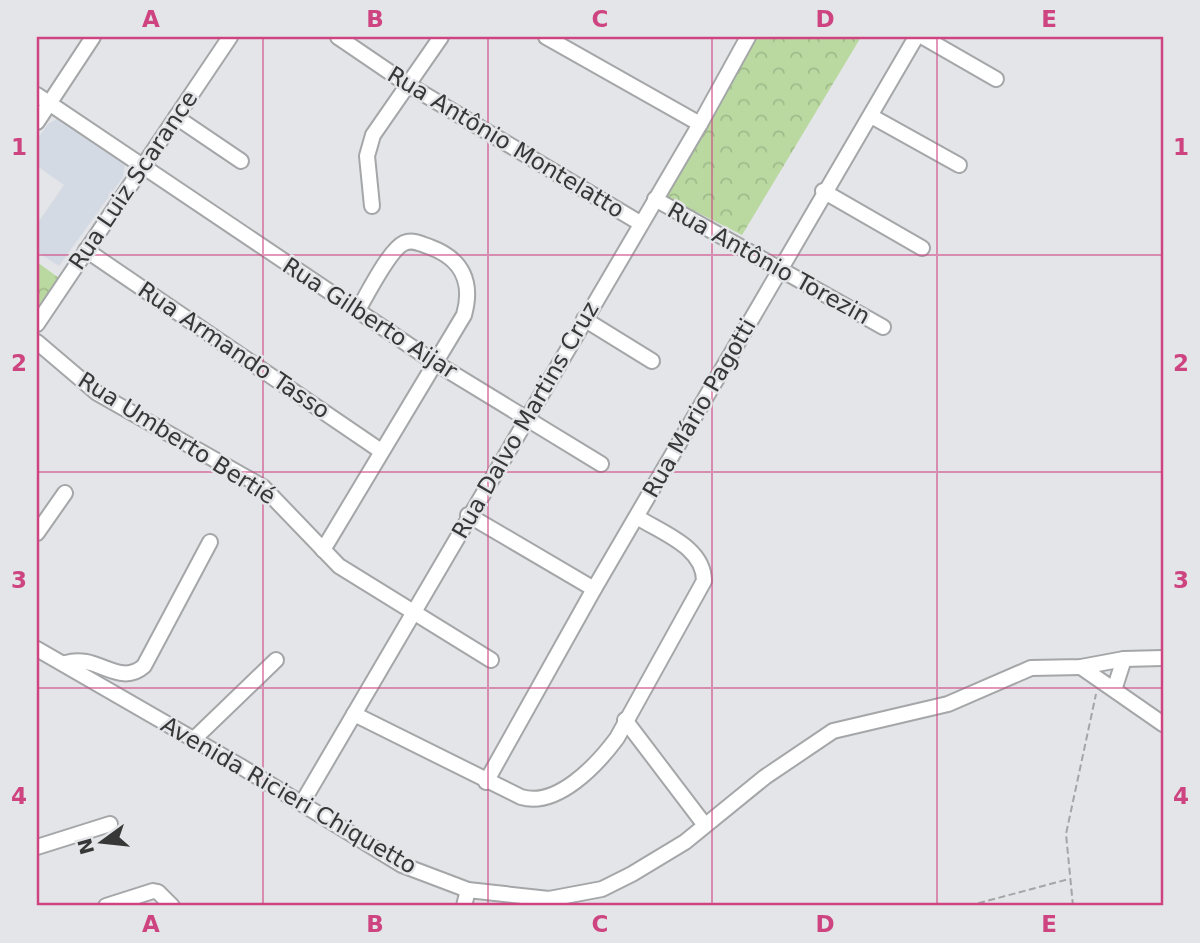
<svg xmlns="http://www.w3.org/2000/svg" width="1200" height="943" font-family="'DejaVu Sans',sans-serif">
  <defs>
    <pattern id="park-crowns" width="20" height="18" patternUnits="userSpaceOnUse" patternTransform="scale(1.75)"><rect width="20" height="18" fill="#bad9a0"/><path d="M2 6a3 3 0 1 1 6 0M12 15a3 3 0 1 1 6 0" fill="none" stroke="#a0bb8b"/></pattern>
  </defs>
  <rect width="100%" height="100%" fill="#e4e5e8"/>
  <!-- built -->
  <polygon fill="#d4dae3" points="57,119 125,165 123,177 59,266 37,252 37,224 64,185 37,166 37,139 49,123"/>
  <!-- park -->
  <g fill="url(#park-crowns)">
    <polygon points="758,37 861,37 742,235 663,195"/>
    <polygon points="37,262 59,278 37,311"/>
  </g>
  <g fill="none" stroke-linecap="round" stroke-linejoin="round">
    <!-- minor casing -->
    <g stroke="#a4a6a8" stroke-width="18">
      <g id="minor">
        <polyline points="338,37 407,84 640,223"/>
        <polyline points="546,37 700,124"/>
        <polyline points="923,37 996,79"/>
        <polyline points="37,95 434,362 601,464"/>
        <polyline points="871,116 959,165"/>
        <polyline points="176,117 241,161"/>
        <polyline points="37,122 93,37"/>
        <polyline points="823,191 922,248"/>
        <polyline points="655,199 883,327"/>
        <polyline points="372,206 367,156 373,135 441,37"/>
        <polyline points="86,250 381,451"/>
        <polyline points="584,319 652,361"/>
        <polyline points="37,324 230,37"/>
        <polyline points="37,342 97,393 263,487 339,566 491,660"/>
        <polyline points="468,515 594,589"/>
        <polyline points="37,533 65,493"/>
        <path d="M 323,550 L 464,315 C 473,283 463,259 430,247 C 421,244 413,239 404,243 C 389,250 367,295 358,310"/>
        <polyline points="37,649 240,766 402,865 468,890 549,899 602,889 632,874 685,842 765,777 833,731 948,704 1031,668 1081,667 1124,659 1163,658"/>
        <path d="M 66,663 C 97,653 119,688 144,666 L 210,542"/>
        <polyline points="1081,667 1163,724"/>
        <polyline points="1115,687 1124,659"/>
        <path d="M 354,714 L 521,797 C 557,808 597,765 617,738 L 704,581 C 704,547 662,533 637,517"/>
        <polyline points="625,720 704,824"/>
        <polyline points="194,739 276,660"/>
        <polyline points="486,782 594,589 916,37"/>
        <polyline points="302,803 700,124 748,37"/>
        <polyline points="37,847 110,824"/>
        <polyline points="106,906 153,891 158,892 172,906"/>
        <polyline points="464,906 468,890"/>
      </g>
    </g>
    <!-- path -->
    <g stroke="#a4a5a7" stroke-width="2" stroke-dasharray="7 3.5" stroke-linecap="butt">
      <polyline points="968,906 1069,879"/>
      <polyline points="1073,906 1066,834 1096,694"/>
    </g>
    <!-- minor -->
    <use href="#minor" stroke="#fff" stroke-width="14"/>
  </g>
  <!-- grid -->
  <path fill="none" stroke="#cd4480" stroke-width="2" stroke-opacity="0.55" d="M 263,37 L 263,906M 488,37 L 488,906M 712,37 L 712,906M 937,37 L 937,906M 37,255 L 1163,255M 37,472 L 1163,472M 37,688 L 1163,688"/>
  <g text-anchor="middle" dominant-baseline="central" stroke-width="5" stroke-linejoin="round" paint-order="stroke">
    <!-- street labels -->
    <g font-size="23" fill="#373738" stroke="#e4e5e8">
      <text transform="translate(506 142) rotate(31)">Rua Antônio Montelatto</text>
      <text transform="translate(133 180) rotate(-56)">Rua Luiz Scarance</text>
      <text transform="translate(769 263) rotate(29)">Rua Antônio Torezin</text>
      <text transform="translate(370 318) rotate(33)">Rua Gilberto Aijar</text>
      <text transform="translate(234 350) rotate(34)">Rua Armando Tasso</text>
      <text transform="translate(699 408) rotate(-60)">Rua Mário Pagotti</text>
      <text transform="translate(525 420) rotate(-60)">Rua Dalvo Martins Cruz</text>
      <text transform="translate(177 438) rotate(32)">Rua Umberto Bertié</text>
      <text transform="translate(289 795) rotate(30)">Avenida Ricieri Chiquetto</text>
    </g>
  </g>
  <!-- border -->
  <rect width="1200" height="943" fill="none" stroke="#e4e5e8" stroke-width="77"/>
  <!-- north arrow -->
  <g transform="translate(102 842) rotate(255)" stroke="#e4e5e8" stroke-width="5" paint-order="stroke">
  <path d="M0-5L12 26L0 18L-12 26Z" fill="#373738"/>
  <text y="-10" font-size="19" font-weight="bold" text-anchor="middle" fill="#373738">N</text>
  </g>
  <rect x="38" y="38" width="1124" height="866" fill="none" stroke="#cd4480" stroke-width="2.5"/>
  <g font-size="23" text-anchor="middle" font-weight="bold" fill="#cd4480">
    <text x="151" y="27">A</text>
    <text x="375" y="27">B</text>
    <text x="600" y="27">C</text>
    <text x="825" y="27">D</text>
    <text x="1049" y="27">E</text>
    <text x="19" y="155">1</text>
    <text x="1181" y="155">1</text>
    <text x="19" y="371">2</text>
    <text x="1181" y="371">2</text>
    <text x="19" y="588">3</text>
    <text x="1181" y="588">3</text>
    <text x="19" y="804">4</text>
    <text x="1181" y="804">4</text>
    <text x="151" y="932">A</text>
    <text x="375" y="932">B</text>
    <text x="600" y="932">C</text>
    <text x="825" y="932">D</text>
    <text x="1049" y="932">E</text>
  </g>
</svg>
